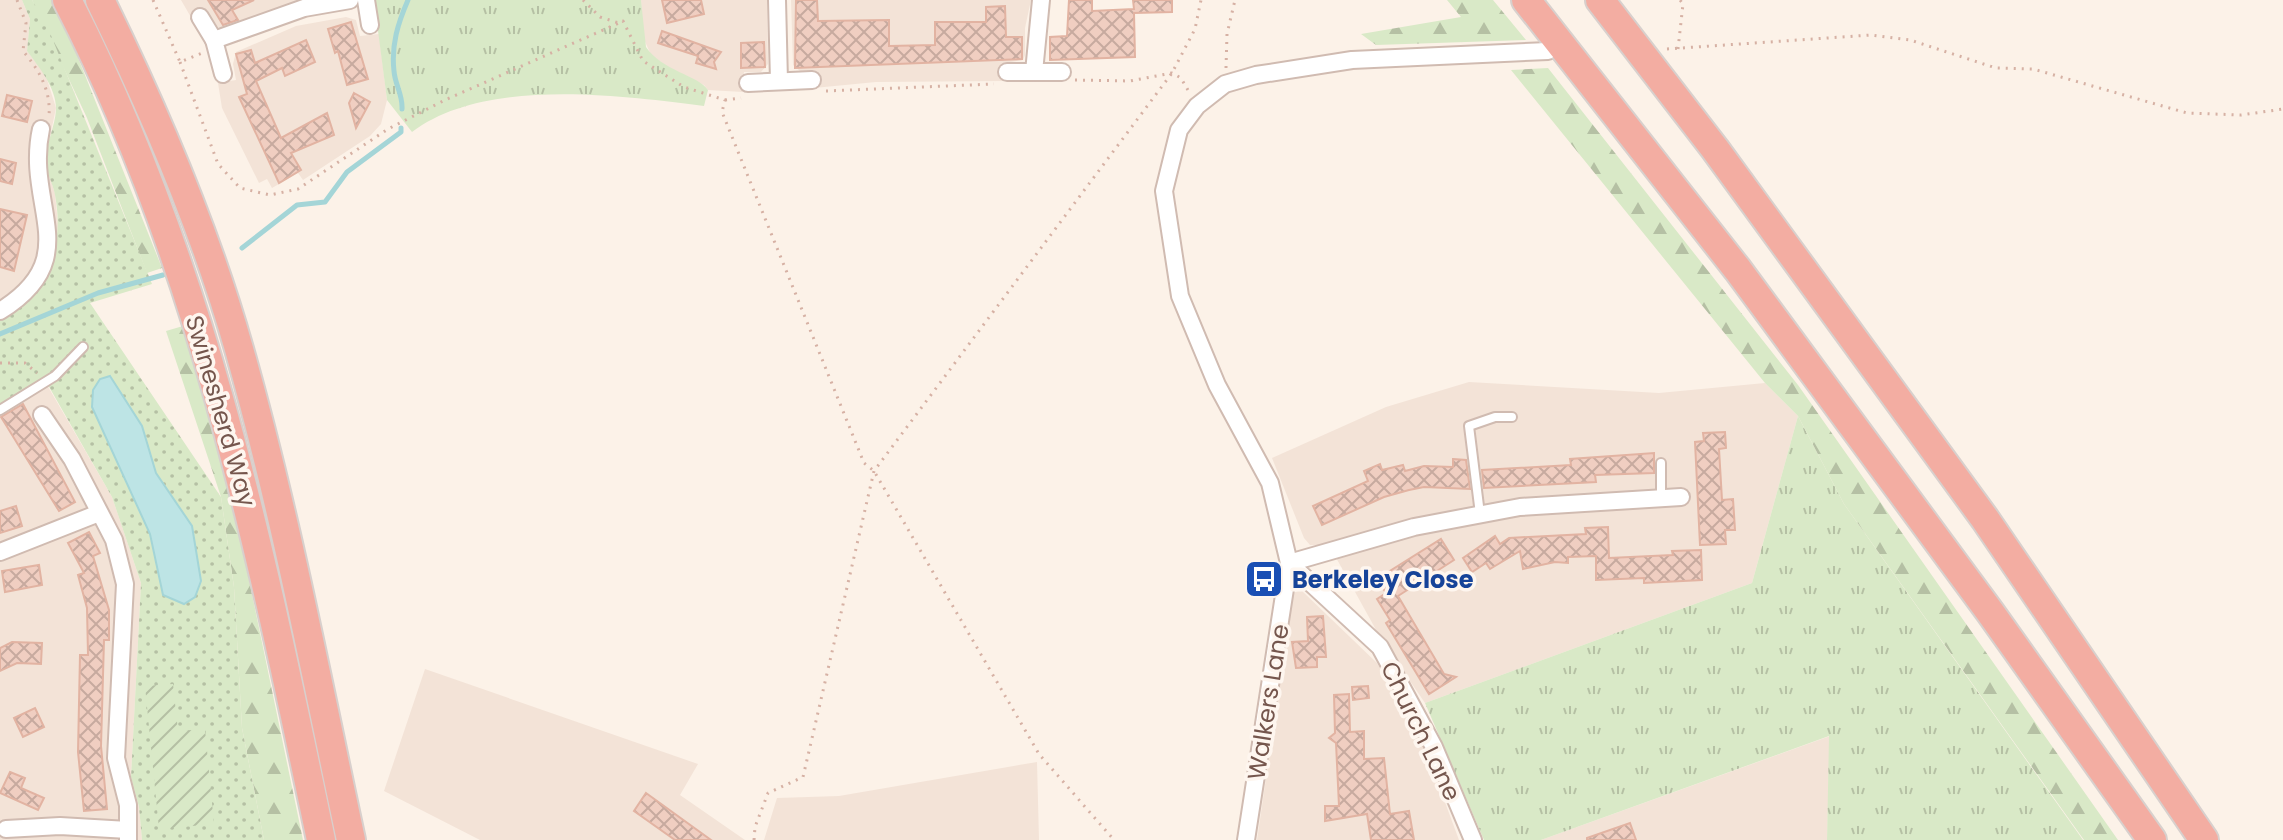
<svg xmlns="http://www.w3.org/2000/svg" width="2283" height="840" font-family="Poppins,sans-serif">
  <defs>
    <pattern id="grass-tufts" width="24" height="20" patternUnits="userSpaceOnUse" patternTransform="scale(2)"><rect width="24" height="20" fill="#d9e9c7"/><path d="M3 7l-1-3M5 7V3M7 7l1-3M15 17l-1-3M17 17v-4M19 17l1-3" fill="none" stroke="#b5c0a4"/></pattern>
    <pattern id="forest-firs" width="22" height="20" patternUnits="userSpaceOnUse" patternTransform="scale(2)"><rect width="22" height="20" fill="#d9e9c7"/><path d="M5 1l3.5 6h-7zM16 11l3.5 6h-7z" fill="#b5c0a4"/></pattern>
    <pattern id="park-dots" width="8" height="8" patternUnits="userSpaceOnUse" patternTransform="scale(2)"><rect width="8" height="8" fill="#d9e9c7"/><path d="M2 2h.1M6 6h.1" fill="none" stroke="#b5c0a4" stroke-width="1.8" stroke-linecap="round"/></pattern>
    <pattern id="garden-furrows" width="10" height="10" patternUnits="userSpaceOnUse" patternTransform="scale(2)"><rect width="10" height="10" fill="#d9e9c7"/><path d="M-1 1l2-2M0 10L10 0M9 11l2-2" fill="none" stroke="#b5c0a4"/></pattern>
    <pattern id="building-cross-hatch" width="8" height="8" patternUnits="userSpaceOnUse" patternTransform="scale(2)"><rect width="8" height="8" fill="#f0cec1"/><path d="M0 0l8 8M0 8l8-8" fill="none" stroke="#c7aa9f"/></pattern>
  </defs>
  <rect width="100%" height="100%" fill="#fcf2e8"/>
  <!-- residential -->
  <g fill="#f3e3d7">
    <polygon points="0,0 22,0 30,19 27,51 45,73 56,108 45,160 55,194 59,234 47,278 22,307 0,320"/>
    <polygon points="181,0 311,0 279,8 228,31 218,27 207,12 192,19"/>
    <polygon points="641,0 767,0 768,64 761,72 744,72 743,92 708,90 704,85 673,71 651,55 643,37"/>
    <polygon points="791,0 1031,0 1025,28 1025,55 1023,60 1005,63 1005,81 876,82 814,88 814,71 800,71 793,65"/>
    <polygon points="346,17 356,20 360,36 379,34 387,100 381,124 370,136 303,180 298,173 272,188 267,179 259,183 222,108 218,83 236,80 233,64 236,52 296,26"/>
    <polygon points="43,378 112,497 141,583 131,777 139,807 142,840 0,840 0,404"/>
    <polygon points="1469,382 1659,393 1765,383 1798,416 1752,583 1425,703 1380,637 1329,545 1310,545 1304,538 1272,458 1386,407"/>
    <polygon points="1301,590 1377,663 1419,732 1459,840 1257,840 1293,593"/>
    <polygon points="425,669 698,764 680,795 745,840 480,840 384,791"/>
    <polygon points="1830,736 1827,840 1541,840"/>
    <polygon points="1037,762 1039,840 764,840 777,798 839,796"/>
  </g>
  <!-- grass -->
  <g fill="url(#grass-tufts)">
    <path d="M 374,0 L 641,0 L 646,47 C 662,71 698,75 708,90 L 704,106 C 620,95 484,77 412,132 L 387,100 Z"/>
    <polygon points="1798,416 1844,504 2083,840 1827,840 1829,736 1541,840 1484,840 1425,703 1752,583"/>
  </g>
  <!-- forest -->
  <g fill="url(#forest-firs)">
    <polygon points="32,0 52,0 63,20 162,268 147,273 87,118"/>
    <polygon points="1447,0 1493,0 1526,40 1376,45 1361,34 1461,17"/>
    <polygon points="1548,68 1798,385 2118,840 2084,840 1844,504 1798,416 1765,383 1511,70"/>
    <polygon points="183,326 231,493 303,840 264,840 242,728 234,587 221,497 166,331"/>
  </g>
  <!-- park -->
  <path fill="url(#park-dots)" d="M 22,0 L 32,0 L 48,28 L 152,284 L 90,303 L 221,497 L 234,587 L 242,728 L 264,840 L 142,840 L 139,807 L 131,777 L 141,583 L 112,497 L 44,378 L 0,404 L 0,320 C 47,292 65,248 55,195 C 53,183 45,171 46,159 C 46,143 55,127 56,110 C 57,89 39,67 27,51 L 30,19 Z"/>
  <!-- garden -->
  <polygon fill="url(#garden-furrows)" points="173,684 178,731 205,729 214,824 159,829 145,686"/>
  <!-- water -->
  <polygon fill="#bde4e5" stroke="#a4d5d7" stroke-width="2" points="110,376 142,426 156,473 192,526 201,581 195,597 184,604 163,595 150,534 92,407 93,390 100,379"/>
  <g fill="none" stroke-linecap="round" stroke-linejoin="round">
    <!-- stream -->
    <g stroke="#a4d5d7" stroke-width="5">
      <path d="M 402,109 C 403,95 395,85 394,71 C 391,45 398,23 408,0"/>
      <polyline points="242,248 297,205 325,202 347,172 401,132 401,128"/>
      <polyline points="0,334 98,293 163,275"/>
    </g>
  </g>
  <!-- building -->
  <g fill="url(#building-cross-hatch)" stroke="#e2b3a2" stroke-width="2">
    <polygon points="208,0 254,0 232,10 238,20 223,25"/>
    <polygon points="662,0 701,0 704,14 667,23"/>
    <polygon points="796,0 817,0 818,21 889,20 889,46 935,45 935,22 986,22 986,7 1005,6 1006,37 1022,37 1022,59 795,68"/>
    <polygon points="1069,0 1092,0 1092,11 1134,9 1133,0 1172,0 1172,12 1134,13 1135,57 1050,60 1050,37 1067,36"/>
    <polygon points="351,22 368,79 347,85 338,51 335,53 328,29"/>
    <polygon points="662,31 721,52 714,62 716,69 696,63 698,56 658,43"/>
    <polygon points="306,40 315,62 285,76 282,68 256,81 281,138 327,113 334,135 291,153 301,170 279,183 239,97 247,94 236,54 251,50 255,63"/>
    <polygon points="764,42 765,67 741,68 741,43"/>
    <polygon points="354,93 370,102 356,128 349,103"/>
    <polygon points="7,95 32,101 27,122 2,116"/>
    <polygon points="0,159 16,163 12,184 0,181"/>
    <polygon points="0,209 27,215 14,271 0,267"/>
    <polygon points="23,404 75,502 59,511 1,417"/>
    <polygon points="1725,432 1726,448 1719,449 1722,500 1733,499 1735,530 1725,530 1726,544 1700,545 1695,442 1704,441 1703,433"/>
    <polygon points="1654,453 1654,473 1595,475 1596,482 1484,488 1482,470 1571,465 1570,459"/>
    <polygon points="1453,459 1466,460 1470,489 1424,487 1409,490 1384,497 1322,525 1313,506 1368,481 1364,471 1380,464 1382,470 1403,465 1405,471 1424,466 1453,467"/>
    <polygon points="16,506 22,526 0,533 0,511"/>
    <polygon points="1608,527 1609,558 1673,555 1672,551 1701,550 1702,580 1644,583 1644,578 1596,580 1596,556 1568,557 1568,563 1555,562 1523,569 1520,551 1490,569 1486,563 1472,572 1463,558 1495,536 1500,544 1509,538 1586,534 1585,528"/>
    <polygon points="89,532 100,553 93,556 109,610 109,640 104,640 101,746 107,809 84,811 78,752 80,655 88,655 87,608 78,575 84,573 68,543"/>
    <polygon points="1441,539 1454,560 1398,596 1444,674 1456,677 1429,694 1386,623 1390,620 1377,599 1386,593 1377,579"/>
    <polygon points="39,565 42,585 5,592 2,571"/>
    <polygon points="1323,616 1326,657 1317,657 1317,667 1296,668 1292,642 1308,641 1307,617"/>
    <polygon points="12,642 42,643 41,664 17,663 0,671 0,648"/>
    <polygon points="1368,686 1369,698 1353,700 1352,687"/>
    <polygon points="1349,694 1350,732 1364,731 1364,759 1384,758 1390,814 1409,811 1414,840 1371,840 1367,814 1325,821 1325,806 1339,806 1336,743 1329,738 1335,733 1334,695"/>
    <polygon points="35,708 44,727 23,737 14,718"/>
    <polygon points="10,772 25,778 21,788 44,798 38,810 0,793"/>
    <polygon points="646,793 711,840 675,840 634,811"/>
    <polygon points="1630,823 1636,840 1587,840 1587,838"/>
  </g>
  <g fill="none" stroke-linecap="round" stroke-linejoin="round">
    <!-- lane casing -->
    <g stroke="#d0bbb1" stroke-width="12">
      <g id="lane">
        <polyline points="0,410 55,376 83,347"/>
        <polyline points="1661,498 1661,463"/>
        <polyline points="1480,514 1469,426 1495,417 1512,417"/>
      </g>
    </g>
    <!-- street casing -->
    <g stroke="#d0bbb1" stroke-width="20">
      <g id="street">
        <polyline points="366,0 370,25"/>
        <polyline points="777,0 779,81"/>
        <polyline points="200,17 214,40"/>
        <polyline points="1007,72 1062,72"/>
        <polyline points="1034,72 1041,0"/>
        <polyline points="223,74 214,40 304,8 350,0"/>
        <polyline points="748,83 812,80"/>
        <path d="M 0,311 C 87,257 24,206 41,129"/>
        <polyline points="42,415 72,459 114,540 125,584 116,758 128,805 128,840"/>
        <polyline points="0,552 99,513"/>
        <polyline points="1289,563 1414,527 1520,507 1681,497"/>
        <polyline points="1289,563 1380,647 1434,747 1473,840"/>
        <polyline points="6,829 60,826 128,830"/>
        <polyline points="1246,840 1289,563 1270,483 1217,385 1180,296 1164,191 1179,130 1197,106 1225,84 1256,75 1352,60 1548,51"/>
      </g>
    </g>
    <!-- highway casing -->
    <g stroke="#d8d0cd" stroke-width="32">
      <g id="highway">
        <path d="M 67,0 C 203,263 261,553 321,840"/>
        <path d="M 100,0 C 155,112 205,229 239,349 C 285,511 316,676 351,840"/>
        <polyline points="1526,0 1738,270 1990,612 2152,840"/>
        <polyline points="1600,0 1715,149 1985,519 2204,840"/>
      </g>
    </g>
    <!-- path -->
    <g stroke="#d6b1a4" stroke-width="3" stroke-dasharray="2 6" stroke-linecap="butt">
      <path d="M 17,0 L 26,23 L 23,51 C 39,70 51,90 49,116"/>
      <polyline points="153,0 180,62 202,53"/>
      <polyline points="583,0 600,17 619,23 623,21 643,61 684,87 725,100 722,112 864,463 874,471 1039,754 1114,840"/>
      <polyline points="1667,49 1871,35 1910,40 1996,68 2033,69 2187,113 2241,115 2283,109"/>
      <polyline points="1678,49 1683,4 1680,0"/>
      <polyline points="180,62 218,164 240,188 270,195 298,189 388,129 445,100 619,23"/>
      <polyline points="1226,68 1227,34 1235,0"/>
      <polyline points="1075,80 1130,81 1172,73 1181,78 1189,92"/>
      <polyline points="826,91 994,84"/>
      <polyline points="725,100 741,98"/>
      <polyline points="0,363 25,363 37,373"/>
      <polyline points="754,840 755,827 768,793 803,777 874,471 1172,73 1195,29 1201,0"/>
    </g>
    <!-- lane -->
    <use href="#lane" stroke="#fff" stroke-width="8"/>
    <!-- street -->
    <use href="#street" stroke="#fff" stroke-width="16"/>
    <!-- highway -->
    <use href="#highway" stroke="#f3ada2" stroke-width="28"/>
  </g>
  <!-- icons -->
  <defs>
    <g id="bus-square" transform="scale(2)"><rect x="-9" y="-9" width="18" height="18" rx="4" fill="#1a4fb4" stroke="#fef6ef"/><path d="M-5-6H5V4H4V6H2V4H-2V6H-4V4H-5ZM-3.5-4V0h7V-4ZM-3.5 1.2v1.5H-2V1.2ZM2 1.2v1.5H3.5V1.2Z" fill="#fff"/></g>
  </defs>
  <g fill-rule="evenodd">
    <use href="#bus-square" x="1264" y="579"/>
  </g>
  <g text-anchor="middle" dominant-baseline="central" stroke-width="7" stroke-linejoin="round" paint-order="stroke">
    <!-- street labels -->
    <g font-size="24" fill="#75564d" stroke="#fef6ef">
      <text transform="translate(221 411) rotate(74)">Swinesherd Way</text>
      <text transform="translate(1268 702) rotate(-81)">Walkers Lane</text>
      <text transform="translate(1421 731) rotate(64)">Church Lane</text>
    </g>
    <!-- transit labels -->
    <g font-size="24" font-weight="bold" fill="#164399" stroke="#fef6ef" text-anchor="start">
      <text x="1292" y="579">Berkeley Close</text>
    </g>
  </g>
</svg>
